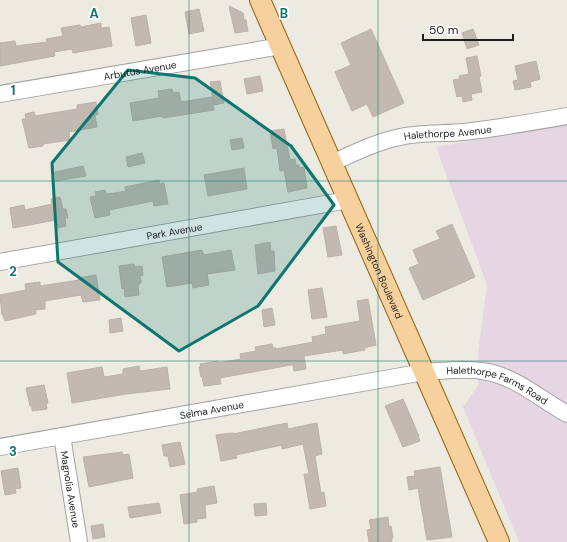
<svg xmlns="http://www.w3.org/2000/svg" width="567" height="542" font-family="'DM Sans',sans-serif">
  <rect width="100%" height="100%" fill="#edeae2"/>
  <!-- industrial -->
  <polygon fill="#e6d5e3" points="567,124 567,542 519,542 463,407 478,386 478,353 487,285 436,147"/>
  <!-- building -->
  <g fill="#c1b9b2" stroke="#beb0a6">
    <polygon points="229,6 243,13 244,20 246,20 248,31 235,33"/>
    <polygon points="199,9 204,31 189,34 185,12"/>
    <polygon points="146,15 151,43 136,46 131,18"/>
    <polygon points="101,23 101,28 109,27 112,46 73,53 72,49 54,52 55,56 0,66 0,43 15,41 16,46 47,42 46,39 63,36 61,28 80,25 81,27"/>
    <polygon points="371,29 404,103 373,117 367,104 352,111 335,72 351,65 341,43"/>
    <polygon points="473,29 479,45 467,49 462,33"/>
    <polygon points="477,56 481,76 479,77 482,92 471,94 472,100 463,102 462,96 457,97 453,80 460,79 459,76 469,74 466,58"/>
    <polygon points="536,61 540,79 530,82 531,87 515,90 513,81 518,80 515,66"/>
    <polygon points="260,76 263,91 247,94 244,79"/>
    <polygon points="220,81 224,103 214,105 210,82"/>
    <polygon points="172,89 173,93 179,92 181,102 212,97 214,110 163,118 162,116 133,121 130,103 159,98 158,91"/>
    <polygon points="96,102 98,114 95,115 97,127 69,132 70,140 43,144 43,146 29,148 22,119 26,119 25,114 34,112 35,116 77,109 77,105"/>
    <polygon points="284,129 290,160 295,159 296,165 299,165 299,168 304,167 307,188 288,192 284,170 280,171 277,148 273,149 270,131"/>
    <polygon points="242,138 244,148 232,150 230,140"/>
    <polygon points="142,153 145,163 128,167 126,157"/>
    <polygon points="83,166 86,176 56,181 55,172"/>
    <polygon points="244,168 247,189 208,196 204,175"/>
    <polygon points="159,180 160,184 164,183 168,204 154,206 153,201 109,210 110,215 95,218 90,197 96,196 95,192 105,190 106,194 115,193 126,191 125,187"/>
    <polygon points="60,197 63,209 66,209 68,218 65,218 66,226 58,228 56,220 13,228 10,208 24,205 25,210 52,204 51,199"/>
    <polygon points="452,224 475,277 423,300 409,268 419,264 413,250 440,239 436,231"/>
    <polygon points="336,226 342,255 328,257 323,228"/>
    <polygon points="270,242 271,251 274,251 275,271 258,274 255,245"/>
    <polygon points="202,250 204,255 231,250 235,270 207,274 209,285 193,288 192,283 167,287 162,257"/>
    <polygon points="134,264 135,267 142,266 143,275 140,276 141,282 138,286 139,295 125,297 124,288 122,289 119,266"/>
    <polygon points="96,275 100,300 83,302 81,295 45,301 45,309 35,310 36,314 5,321 3,315 2,315 0,295 26,290 25,284 40,282 40,286 79,280 78,278"/>
    <polygon points="322,288 327,317 312,319 308,290"/>
    <polygon points="368,299 376,345 364,348 365,350 348,353 343,354 343,350 304,356 306,369 294,371 293,365 291,365 220,378 221,384 204,386 202,377 201,377 199,367 201,367 200,364 218,361 218,363 241,359 240,354 256,351 255,347 272,344 273,348 276,348 276,349 313,342 312,337 326,334 325,327 360,321 357,301"/>
    <polygon points="272,308 275,325 264,327 262,310"/>
    <polygon points="121,318 123,331 110,333 109,320"/>
    <polygon points="139,366 140,371 167,367 170,389 126,394 72,403 67,373 102,367 104,377 123,374 123,369"/>
    <polygon points="44,385 48,403 46,404 47,409 32,411 32,406 30,406 26,388"/>
    <polygon points="403,399 419,436 418,436 420,441 403,447 385,406"/>
    <polygon points="287,423 288,429 317,423 322,454 315,456 321,493 324,492 326,506 310,509 304,474 309,474 303,444 282,449 282,445 268,448 236,455 237,458 221,461 216,435 233,433 233,434"/>
    <polygon points="180,442 185,464 170,467 168,456 164,456 162,445"/>
    <polygon points="122,452 123,455 129,454 133,478 89,487 83,457"/>
    <polygon points="440,467 452,537 427,540 418,488 409,490 407,477 415,476 414,471"/>
    <polygon points="18,468 21,488 15,489 16,493 5,495 1,471"/>
    <polygon points="214,486 217,503 205,505 206,518 197,519 197,522 184,524 180,495 198,492 197,489"/>
    <polygon points="159,503 161,513 130,518 128,507"/>
    <polygon points="266,503 267,515 255,516 254,504"/>
    <polygon points="388,517 389,527 391,526 393,538 391,538 392,542 369,542 367,530 371,529 369,520"/>
    <polygon points="103,524 105,537 93,539 91,526"/>
  </g>
  <g fill="none" stroke-linecap="round" stroke-linejoin="round">
    <!-- minor casing -->
    <g stroke="#a3a3a3" stroke-width="18">
      <g id="minor">
        <path id="s1" d="M 0,94 L 281,46"/>
        <path id="s2" d="M 332,163 C 354,153 376,142 400,137 C 421,132 443,134 464,132 C 499,128 533,122 567,116"/>
        <path id="s3" d="M 0,262 L 348,200"/>
        <path id="s4" d="M 62,436 L 79,542"/>
        <path id="s5" d="M 0,447 L 424,372 C 443,371 463,368 482,371 C 514,375 540,399 567,414"/>
      </g>
    </g>
    <!-- major casing -->
    <g stroke="#8e6107" stroke-width="22">
      <g id="major">
        <path id="s6" d="M 260,0 L 499,542"/>
      </g>
    </g>
    <!-- minor -->
    <use href="#minor" stroke="#fff" stroke-width="16"/>
    <!-- major -->
    <use href="#major" stroke="#f7d19d" stroke-width="20"/>
  </g>
  <!-- marked area -->
  <path fill="#0f766e" fill-opacity="0.2" stroke="#0f766e" stroke-width="3" stroke-linejoin="round" d="M 128,70 L 195,78 L 291,146 L 334,205 L 258,306 L 179,351 L 58,262 L 52,163 Z"/>
  <!-- grid -->
  <path fill="none" stroke="#0f766e" stroke-width="1" stroke-opacity="0.55" d="M 189,0 L 189,542M 378,0 L 378,542M 0,181 L 567,181M 0,361 L 567,361"/>
  <g text-anchor="middle" dominant-baseline="central" stroke-width="3.5" stroke-linejoin="round" paint-order="stroke">
    <!-- street labels -->
    <g font-size="10" fill="#1c1c1c" stroke="#fff">
      <text stroke="none"><textPath href="#s1" startOffset="142">Arbutus Avenue</textPath></text>
      <text stroke="none"><textPath href="#s2" startOffset="121">Halethorpe Avenue</textPath></text>
      <text stroke="none"><textPath href="#s3" startOffset="177">Park Avenue</textPath></text>
      <text stroke="none"><textPath href="#s6" startOffset="296">Washington Boulevard</textPath></text>
      <text stroke="none"><textPath href="#s5" startOffset="507">Halethorpe Farms Road</textPath></text>
      <text stroke="none"><textPath href="#s5" startOffset="215">Selma Avenue</textPath></text>
      <text stroke="none"><textPath href="#s4" startOffset="54">Magnolia Avenue</textPath></text>
    </g>
  </g>
  <g font-size="13" text-anchor="middle" font-weight="bold" fill="#0f766e" stroke="#fff" stroke-width="3.5" stroke-linejoin="round" paint-order="stroke">
    <text x="94" y="18">A</text>
    <text x="284" y="18">B</text>
    <text x="13" y="95">1</text>
    <text x="13" y="276">2</text>
    <text x="13" y="456">3</text>
  </g>
  <!-- scale -->
  <path d="M423 34v6h90v-6" fill="none" stroke="#1c1c1c" stroke-width="2"/>
  <text x="429" y="34" font-size="12" fill="#1c1c1c" stroke="#ffffff" stroke-width="3" paint-order="stroke">50 m</text>
</svg>
